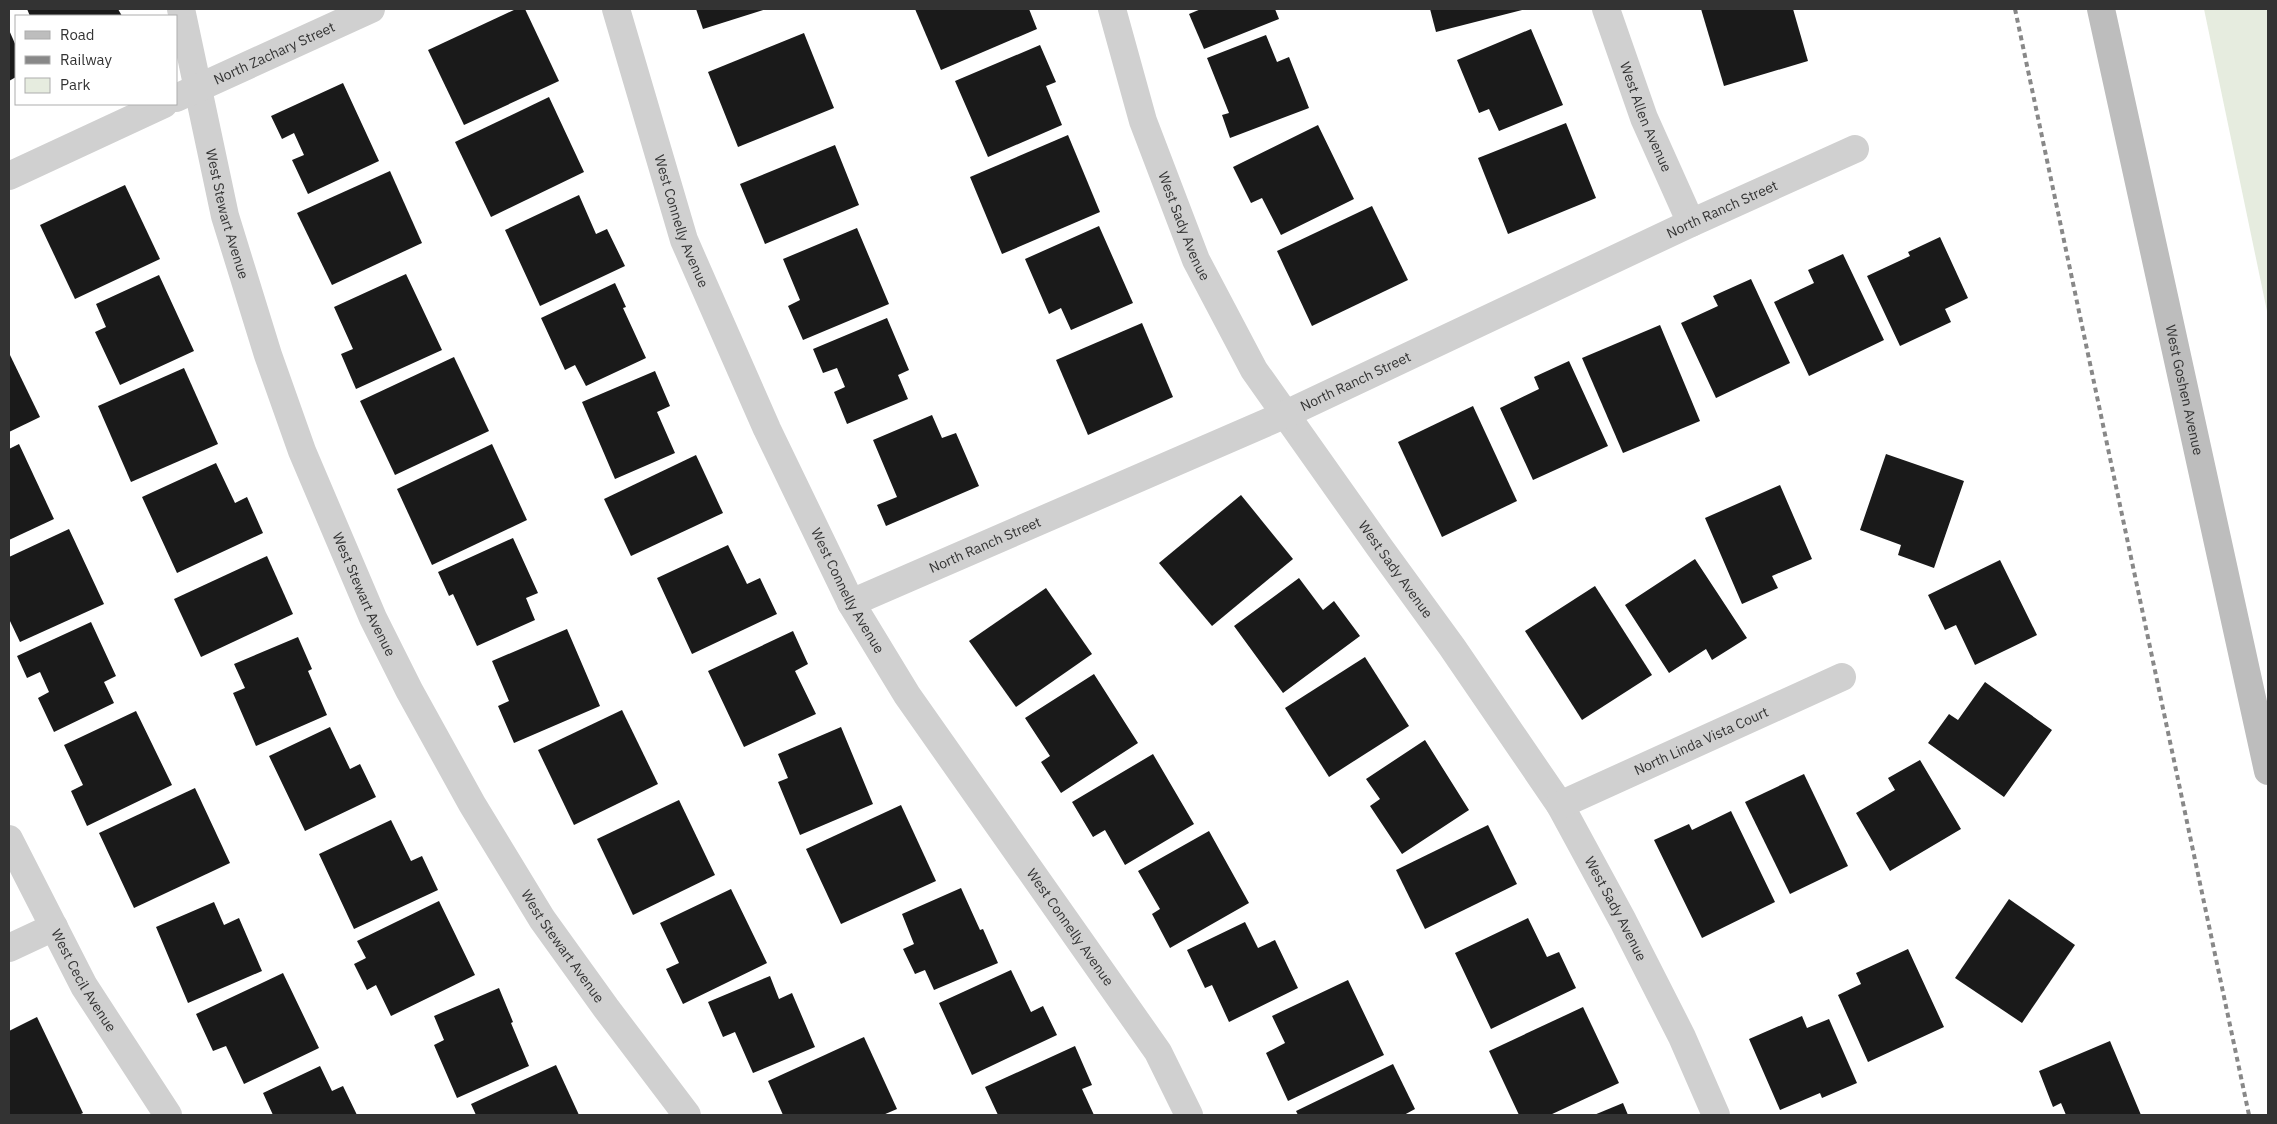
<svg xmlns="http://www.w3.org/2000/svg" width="2277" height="1124" font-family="'IBM Plex Sans',sans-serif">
  <rect width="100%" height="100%" fill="#fff"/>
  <!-- green -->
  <polygon fill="#e6ecdf" points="2204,9 2268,9 2268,316"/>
  <!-- building -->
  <g fill="#1a1a1a">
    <polygon points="27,9 118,9 122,16 30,16"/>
    <polygon points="516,9 525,9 559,81 464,125 428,50"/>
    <polygon points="696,9 766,9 703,29"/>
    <polygon points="915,9 1029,9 1037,29 941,70"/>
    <polygon points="1201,9 1275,9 1279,19 1204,49 1189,14"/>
    <polygon points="1430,9 1526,9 1436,32"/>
    <polygon points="1701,9 1793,9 1808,61 1724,86"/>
    <polygon points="1531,29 1563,105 1499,131 1489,109 1479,113 1457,60"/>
    <polygon points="9,30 16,46 16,77 9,81"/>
    <polygon points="804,33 834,108 738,147 708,72"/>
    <polygon points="1266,35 1277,62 1289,57 1309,108 1230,138 1222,115 1229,113 1207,58"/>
    <polygon points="1040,45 1056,82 1046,86 1062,125 988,157 955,81"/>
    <polygon points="343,83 379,161 308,194 292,160 304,155 294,133 282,139 271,116"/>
    <polygon points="549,97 584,172 491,217 455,142"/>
    <polygon points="1566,123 1596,198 1508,234 1478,158"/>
    <polygon points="1318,125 1354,199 1281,235 1262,198 1251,203 1233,167"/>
    <polygon points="1068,135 1100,212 1002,254 970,177"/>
    <polygon points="835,145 859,205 765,244 740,184"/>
    <polygon points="390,171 422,243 332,285 297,213"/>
    <polygon points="125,185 160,259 75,299 40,225"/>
    <polygon points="579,195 596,234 607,229 625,266 540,306 505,230"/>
    <polygon points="1372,206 1408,280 1312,326 1277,251"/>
    <polygon points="1099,226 1133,303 1071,330 1061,308 1049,314 1025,259"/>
    <polygon points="857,228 889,304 803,340 788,306 800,300 783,259"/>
    <polygon points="1940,237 1968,298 1945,309 1951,322 1900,346 1867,276 1910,256 1908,252"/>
    <polygon points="1843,254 1884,340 1809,376 1774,302 1814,283 1808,270"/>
    <polygon points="406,274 442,350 356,389 341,354 353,349 334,307"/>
    <polygon points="159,275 194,351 120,385 95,332 106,327 96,304"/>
    <polygon points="1751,279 1790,363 1716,398 1681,323 1718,306 1713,296"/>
    <polygon points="615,283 626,307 623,308 646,358 586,386 575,365 565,370 541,318"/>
    <polygon points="887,318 909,370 898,375 908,399 847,424 834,392 845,387 837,368 823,373 813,349"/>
    <polygon points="1142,323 1173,397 1088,435 1056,360"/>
    <polygon points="1660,325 1700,421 1623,453 1582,358"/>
    <polygon points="9,353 40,417 9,432"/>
    <polygon points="454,357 489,431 395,475 360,401"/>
    <polygon points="1569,361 1608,446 1533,480 1500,408 1539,389 1534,377"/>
    <polygon points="184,368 218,444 131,482 98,406"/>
    <polygon points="655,371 670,406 657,412 675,453 615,479 582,402"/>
    <polygon points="1473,406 1517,501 1442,537 1398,442"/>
    <polygon points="932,415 942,438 956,433 979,486 886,526 877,505 897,497 873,440"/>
    <polygon points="19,444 54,519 9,540 9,449"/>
    <polygon points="492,444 527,520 432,565 397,489"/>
    <polygon points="1886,454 1964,481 1934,568 1898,555 1901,545 1860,530"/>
    <polygon points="696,455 723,513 631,556 604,499"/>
    <polygon points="216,463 235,503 247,497 263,533 177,573 142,497"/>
    <polygon points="1780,485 1812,559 1772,576 1778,588 1742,604 1705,518"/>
    <polygon points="1241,495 1293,559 1212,626 1159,563"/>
    <polygon points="69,529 104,604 20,642 9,619 9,557"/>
    <polygon points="513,538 538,593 526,598 535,620 477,646 453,594 449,596 438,572"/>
    <polygon points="728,545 747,584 760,578 777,614 692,654 657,578"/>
    <polygon points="267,556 293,614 201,657 174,599"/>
    <polygon points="1695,559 1747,638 1712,660 1706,649 1669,673 1625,605"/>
    <polygon points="2000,560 2037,635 1975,665 1956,625 1945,630 1928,595"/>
    <polygon points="1299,578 1323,610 1334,601 1360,636 1283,693 1234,626"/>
    <polygon points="1595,586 1652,675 1582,720 1525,631"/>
    <polygon points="1046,588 1092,654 1016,707 969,641"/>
    <polygon points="91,622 116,676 104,682 114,703 54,732 38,698 49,692 40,672 27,678 17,656"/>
    <polygon points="567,629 600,706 514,743 498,706 509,701 492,661"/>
    <polygon points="793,631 808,664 795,671 816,714 744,747 708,671"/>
    <polygon points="298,637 312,669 308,671 327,715 256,746 233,693 245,688 234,664"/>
    <polygon points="1365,657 1409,726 1329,777 1285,708"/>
    <polygon points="1094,674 1138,743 1061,793 1041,762 1050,756 1025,718"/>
    <polygon points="1985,682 2052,730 2004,797 1928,743 1949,714 1958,720"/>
    <polygon points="622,710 658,784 574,825 538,750"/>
    <polygon points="136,711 172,785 87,826 71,791 83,785 64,745"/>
    <polygon points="330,727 350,769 360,764 376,797 305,831 269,756"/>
    <polygon points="841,727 873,804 800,835 778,782 788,778 778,754"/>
    <polygon points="1425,740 1469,810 1402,854 1370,806 1380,799 1366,779"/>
    <polygon points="1153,754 1194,824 1125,865 1105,830 1093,837 1072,802"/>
    <polygon points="1920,760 1961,829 1890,871 1856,813 1895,790 1888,778"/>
    <polygon points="1804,774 1848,866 1790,894 1745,802"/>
    <polygon points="195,788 230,863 134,908 99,833"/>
    <polygon points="679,800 715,875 633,915 597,839"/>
    <polygon points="901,805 936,881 841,924 806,849"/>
    <polygon points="1731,811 1775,902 1702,938 1654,840 1689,824 1692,830"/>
    <polygon points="391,820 411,861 422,856 438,890 354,929 319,854"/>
    <polygon points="1488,825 1517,884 1425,929 1396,870"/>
    <polygon points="1209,831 1249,903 1170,948 1152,914 1160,909 1138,871"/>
    <polygon points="961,888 980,930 983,929 998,963 934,990 925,970 915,974 903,949 914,944 902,914"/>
    <polygon points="731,889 767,963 683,1004 666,969 679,963 660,923"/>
    <polygon points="2009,899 2075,945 2022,1023 1955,978"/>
    <polygon points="439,901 475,975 391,1016 376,985 367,990 354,964 366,958 357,941"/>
    <polygon points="214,902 224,925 239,918 262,971 188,1003 156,927"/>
    <polygon points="1528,918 1547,957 1559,952 1576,988 1491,1029 1455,953"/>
    <polygon points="1245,922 1258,948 1275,940 1298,988 1229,1022 1212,985 1205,988 1187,950"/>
    <polygon points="1908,949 1944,1027 1868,1062 1838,995 1861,984 1856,973"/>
    <polygon points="1011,970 1031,1012 1043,1006 1057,1035 972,1075 939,1003"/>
    <polygon points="283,973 319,1048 244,1084 226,1046 213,1051 196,1014"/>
    <polygon points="770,976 779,999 792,993 815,1047 753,1073 735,1032 723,1037 708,1002"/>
    <polygon points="1348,980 1384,1055 1288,1101 1266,1053 1285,1043 1272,1016"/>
    <polygon points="499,988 513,1022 511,1023 529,1066 457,1098 434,1045 444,1040 434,1016"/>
    <polygon points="1583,1007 1619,1083 1550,1115 1519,1115 1489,1051"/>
    <polygon points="1802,1016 1807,1028 1829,1019 1857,1083 1822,1098 1820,1093 1780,1110 1749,1039"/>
    <polygon points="37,1017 83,1113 79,1115 9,1115 9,1031"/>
    <polygon points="864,1037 897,1109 883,1115 783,1115 768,1081"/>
    <polygon points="2110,1041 2141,1115 2066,1115 2061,1103 2053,1107 2039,1071"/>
    <polygon points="1075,1046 1092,1085 1082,1089 1094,1115 998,1115 985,1087"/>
    <polygon points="1393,1064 1415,1109 1404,1115 1298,1115 1296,1111"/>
    <polygon points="556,1065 579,1115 476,1115 471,1104"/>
    <polygon points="320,1066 332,1091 343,1086 357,1115 273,1115 263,1093"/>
    <polygon points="1623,1103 1628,1115 1594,1115"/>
  </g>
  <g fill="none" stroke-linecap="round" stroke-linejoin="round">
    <!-- minor -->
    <g stroke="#d0d0d0" stroke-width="28">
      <path id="s1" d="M 181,9 L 225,216 L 268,355 L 302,451 L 373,618 L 409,690 L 472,804 L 542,919 L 606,1008 L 687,1115"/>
      <path id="s2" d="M 616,9 L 684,240 L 767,429 L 851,603 L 907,695 L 1158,1052 L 1189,1115"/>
      <path id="s3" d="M 1112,9 L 1143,121 L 1196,260 L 1254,370 L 1380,548 L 1452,647 L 1560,805 L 1623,921 L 1682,1037 L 1716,1115"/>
      <path id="s4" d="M 1606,9 L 1644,118 L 1691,223"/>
      <path id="s5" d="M 176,98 L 371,9"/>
      <polyline points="9,176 164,104"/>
      <path id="s6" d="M 851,603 L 1284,415 L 1691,223 L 1855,149"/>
      <path id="s7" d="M 1560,805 L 1842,677"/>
      <path id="s8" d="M 9,839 L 84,986 L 168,1115"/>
      <polyline points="9,948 54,927"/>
    </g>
    <!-- secondary -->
    <path stroke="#bdbdbd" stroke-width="28" id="s9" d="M 2101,9 L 2268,771"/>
    <!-- rail -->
    <polyline stroke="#888" stroke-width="4" stroke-dasharray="5 4" stroke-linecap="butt" points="2015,9 2249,1115"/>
  </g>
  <g text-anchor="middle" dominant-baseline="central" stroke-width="5" stroke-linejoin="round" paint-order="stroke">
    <!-- street labels -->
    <g font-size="14" fill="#333" stroke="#fff">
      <text stroke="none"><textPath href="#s5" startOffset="108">North Zachary Street</textPath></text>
      <text stroke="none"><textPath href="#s4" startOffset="115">West Allen Avenue</textPath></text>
      <text stroke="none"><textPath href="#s6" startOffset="956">North Ranch Street</textPath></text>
      <text stroke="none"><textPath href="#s1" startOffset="210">West Stewart Avenue</textPath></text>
      <text stroke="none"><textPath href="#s2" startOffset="222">West Connelly Avenue</textPath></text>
      <text stroke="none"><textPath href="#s3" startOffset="229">West Sady Avenue</textPath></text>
      <text stroke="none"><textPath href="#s6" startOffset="551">North Ranch Street</textPath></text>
      <text stroke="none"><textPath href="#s9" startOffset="390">West Goshen Avenue</textPath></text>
      <text stroke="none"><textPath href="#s6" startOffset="146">North Ranch Street</textPath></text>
      <text stroke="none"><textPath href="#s3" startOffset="634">West Sady Avenue</textPath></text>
      <text stroke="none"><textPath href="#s2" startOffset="628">West Connelly Avenue</textPath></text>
      <text stroke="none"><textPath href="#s1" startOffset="615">West Stewart Avenue</textPath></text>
      <text stroke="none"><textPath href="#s7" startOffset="155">North Linda Vista Court</textPath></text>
      <text stroke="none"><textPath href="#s3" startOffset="1039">West Sady Avenue</textPath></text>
      <text stroke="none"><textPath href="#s2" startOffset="1032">West Connelly Avenue</textPath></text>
      <text stroke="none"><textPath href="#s1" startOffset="1020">West Stewart Avenue</textPath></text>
      <text stroke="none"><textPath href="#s8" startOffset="160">West Cecil Avenue</textPath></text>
    </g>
  </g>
  <!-- border -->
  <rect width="2277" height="1124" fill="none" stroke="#333333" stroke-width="20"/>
  <!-- legend -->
  <rect x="15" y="15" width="162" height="90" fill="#ffffff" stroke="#adadad"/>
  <rect x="25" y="31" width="25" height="8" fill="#bdbdbd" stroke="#adadad"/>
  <text x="60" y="40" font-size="15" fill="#333333">Road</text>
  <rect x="25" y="56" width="25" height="8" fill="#888888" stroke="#adadad"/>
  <text x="60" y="65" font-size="15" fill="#333333">Railway</text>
  <rect x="25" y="78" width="25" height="15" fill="#e6ecdf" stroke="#adadad"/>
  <text x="60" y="90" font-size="15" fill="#333333">Park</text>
</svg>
